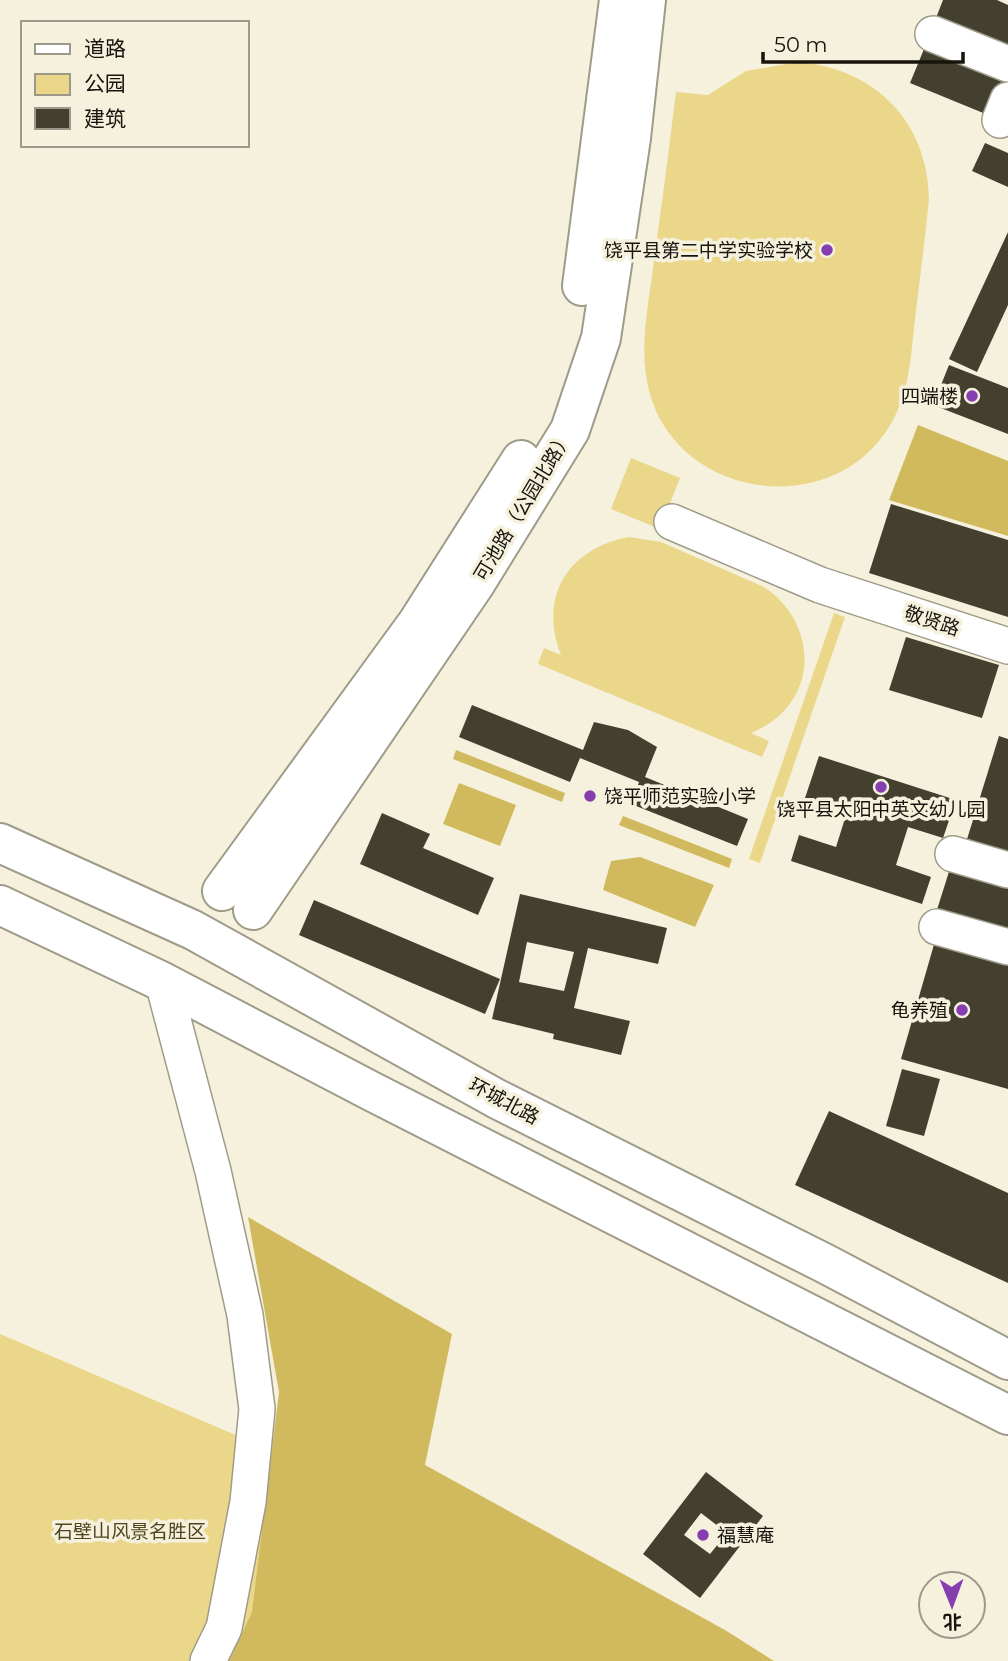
<svg xmlns="http://www.w3.org/2000/svg" width="1008" height="1661" font-family="Montserrat,'Noto Sans SC',sans-serif">
  <rect width="100%" height="100%" fill="#f5f1dd"/>
  <!-- green -->
  <g fill="#ebd78a">
    <path d="M 798,62 C 874,68 928,121 929,199 C 925,239 920,279 915,319 C 911,354 910,390 892,422 C 836,522 678,501 649,391 C 638,348 649,303 654,260 C 662,204 669,148 676,92 L 708,95 L 746,71 Z"/>
    <polygon points="631,458 680,478 660,529 611,509"/>
    <path d="M 629,537 L 661,542 L 764,587 C 821,625 819,706 751,733 L 769,741 L 762,757 L 538,664 L 544,648 L 561,655 C 538,597 568,548 629,537 Z"/>
    <polygon points="834,613 845,617 760,863 749,859"/>
    <polygon points="0,1334 728,1646 768,1661 0,1661"/>
  </g>
  <!-- forest -->
  <g fill="#d1ba5e">
    <polygon points="918,425 1008,461 1008,536 889,500"/>
    <polygon points="456,750 565,793 562,802 453,759"/>
    <polygon points="459,783 516,805 500,846 443,824"/>
    <polygon points="623,816 732,859 729,868 619,825"/>
    <polygon points="640,857 714,885 695,927 603,890 611,861"/>
    <polygon points="248,1217 452,1334 425,1465 725,1630 774,1661 229,1661 252,1612 279,1392"/>
  </g>
  <!-- building -->
  <g fill="#444030" fill-rule="evenodd">
    <polygon points="943,0 997,0 1008,5 1008,59 932,28"/>
    <polygon points="929,37 1008,80 993,117 910,83"/>
    <polygon points="985,143 1008,153 1008,187 972,171"/>
    <polygon points="1008,232 1008,305 977,372 949,359"/>
    <polygon points="949,365 1008,388 1008,434 933,405"/>
    <polygon points="891,504 1008,540 1008,617 869,573"/>
    <polygon points="906,637 999,665 982,718 889,690"/>
    <polygon points="472,705 583,750 594,722 628,730 657,747 645,777 748,819 737,846 631,804 639,782 580,758 570,782 459,737"/>
    <polygon points="999,736 1008,739 1008,862 964,849"/>
    <polygon points="819,756 956,800 943,838 908,827 896,865 931,877 922,904 791,861 799,835 836,847 847,812 805,798"/>
    <polygon points="382,813 430,834 423,848 494,878 478,915 360,864"/>
    <polygon points="953,859 1008,876 1008,938 935,916"/>
    <path d="M 520,894 L 667,928 L 658,964 L 588,948 L 574,1008 L 630,1021 L 621,1055 L 553,1039 L 554,1034 L 492,1019 ZM 527,942 L 574,952 L 564,991 L 519,982 Z"/>
    <polygon points="314,900 500,979 485,1014 299,935"/>
    <polygon points="935,941 1008,961 1008,1089 901,1059"/>
    <polygon points="902,1069 940,1079 924,1136 886,1126"/>
    <polygon points="829,1111 1008,1193 1008,1283 795,1185"/>
    <path d="M 706,1472 L 763,1516 L 700,1598 L 643,1554 ZM 701,1513 L 727,1533 L 710,1554 L 684,1535 Z"/>
  </g>
  <g fill="none" stroke-linecap="round" stroke-linejoin="round">
    <!-- minor casing -->
    <g stroke="#9f9b89" stroke-width="38">
      <g id="minor">
        <polyline points="933,34 1008,64"/>
        <polyline points="1000,120 1008,100"/>
        <polyline points="672,522 820,585 1008,646"/>
        <polyline points="953,854 1008,870"/>
        <polyline points="937,927 1008,947"/>
        <polyline points="163,982 213,1171 245,1315 257,1409 248,1502 224,1628 208,1661"/>
      </g>
    </g>
    <!-- major casing -->
    <g stroke="#9f9b89" stroke-width="42">
      <g id="major">
        <polyline points="582,286 619,0"/>
        <polyline points="0,843 193,930 497,1099 824,1263 1008,1360"/>
        <polyline points="222,891 418,622 521,460"/>
        <polyline points="0,905 163,982 371,1091 1008,1415"/>
        <polyline points="253,910 475,584 570,430 601,338 631,138 646,0"/>
      </g>
    </g>
    <!-- minor -->
    <use href="#minor" stroke="#fff" stroke-width="35"/>
    <!-- major -->
    <use href="#major" stroke="#fff" stroke-width="38"/>
  </g>
  <!-- markers -->
  <g fill="#863db0" stroke="#f5f1dd" stroke-width="2.5">
    <circle cx="827" cy="250" r="7"/>
    <circle cx="972" cy="396" r="7"/>
    <circle cx="881" cy="787" r="7"/>
    <circle cx="590" cy="796" r="7"/>
    <circle cx="962" cy="1010" r="7"/>
    <circle cx="703" cy="1535" r="7"/>
  </g>
  <g text-anchor="middle" dominant-baseline="central" stroke-width="7" stroke-linejoin="round" paint-order="stroke">
    <!-- poi labels -->
    <g font-size="19" fill="#16140d" stroke="#f5f1dd" text-anchor="end">
      <text x="813" y="250">饶平县第二中学实验学校</text>
      <text x="958" y="396">四端楼</text>
      <text x="604" y="796" text-anchor="start">饶平师范实验小学</text>
      <text x="881" y="809" text-anchor="middle">饶平县太阳中英文幼儿园</text>
      <text x="948" y="1010">龟养殖</text>
      <text x="717" y="1535" text-anchor="start">福慧庵</text>
    </g>
    <!-- street labels -->
    <g font-size="19" fill="#16140d" stroke="#f5f1dd">
      <text transform="translate(523 506) rotate(-59)">可池路（公园北路）</text>
      <text transform="translate(932 621) rotate(18)">敬贤路</text>
      <text transform="translate(504 1101) rotate(28)">环城北路</text>
    </g>
    <!-- park labels -->
    <g font-size="19" fill="#4f451e" stroke="#f5f1dd">
      <text x="130" y="1531">石壁山风景名胜区</text>
    </g>
  </g>
  <!-- legend -->
  <rect x="21" y="21" width="228" height="126" fill="#f5f1dd" stroke="#9c998a" stroke-width="2"/>
  <rect x="35" y="44" width="35" height="10" fill="#ffffff" stroke="#9c998a" stroke-width="2"/>
  <text x="84" y="56" font-size="21" fill="#16140d">道路</text>
  <rect x="35" y="74" width="35" height="21" fill="#ebd78a" stroke="#9c998a" stroke-width="2"/>
  <text x="84" y="91" font-size="21" fill="#16140d">公园</text>
  <rect x="35" y="108" width="35" height="21" fill="#444030" stroke="#9c998a" stroke-width="2"/>
  <text x="84" y="126" font-size="21" fill="#16140d">建筑</text>
  <!-- north arrow -->
  <g transform="translate(952 1605) rotate(179)"><circle r="33" fill="#f5f1dd" stroke="#9c998a" stroke-width="2"/>
  <path d="M0-5L12 26L0 18L-12 26Z" fill="#863db0"/>
  <text y="-10" font-size="19" font-weight="bold" text-anchor="middle" fill="#16140d">北</text>
  </g>
  <!-- scale -->
  <path d="M763 52v10h200v-10" fill="none" stroke="#16140d" stroke-width="3.5"/>
  <text x="774" y="52" font-size="21" fill="#16140d" stroke="#f5f1dd" stroke-width="5" paint-order="stroke">50 m</text>
</svg>
